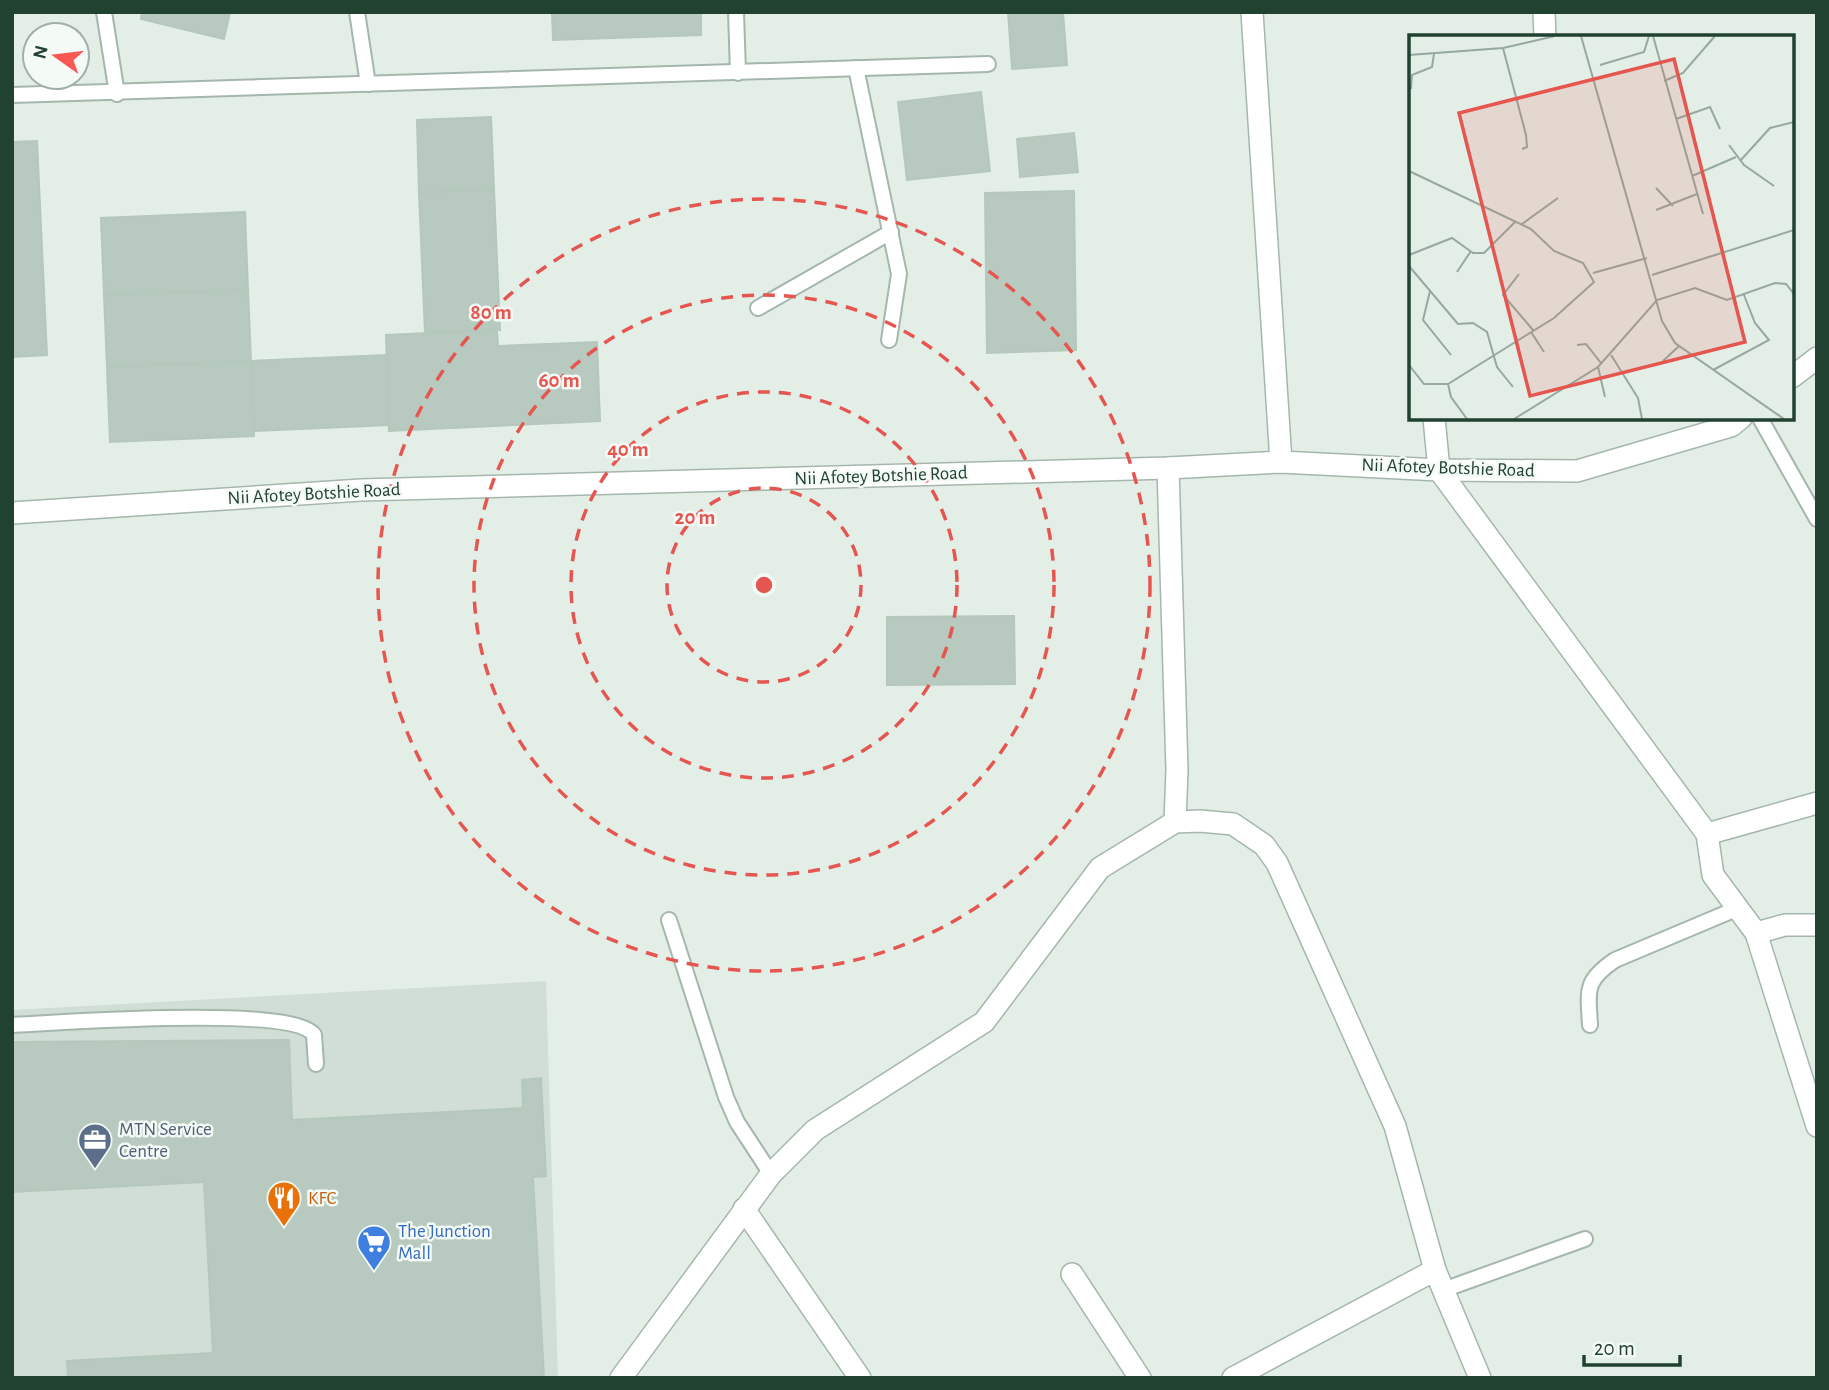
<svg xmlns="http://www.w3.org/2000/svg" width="1829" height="1390" font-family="'Alegreya Sans',sans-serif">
  <rect width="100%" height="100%" fill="#e3eee7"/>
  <!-- built -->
  <polygon fill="#d1ded5" points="546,981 558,1378 12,1378 12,1010"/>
  <!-- building -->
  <g fill="#b8c9bf" stroke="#b5c8bc" stroke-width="2">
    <polygon points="142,12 230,12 224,39 141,19"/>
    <polygon points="552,12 701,12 701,35 553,40"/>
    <polygon points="1008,12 1063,12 1067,65 1012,69"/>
    <polygon points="981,92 990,171 907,180 898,102"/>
    <polygon points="491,117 494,189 419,193 417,120"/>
    <polygon points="1074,133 1078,172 1020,177 1017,139"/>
    <polygon points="37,141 47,355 12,357 12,142"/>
    <polygon points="494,189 500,330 425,333 419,193"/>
    <polygon points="1074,191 1076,350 987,353 985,193"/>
    <polygon points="245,212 248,290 104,295 101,218"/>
    <polygon points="248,290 251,361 107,367 104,295"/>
    <polygon points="497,330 498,346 597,342 600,421 389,431 386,335"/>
    <polygon points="387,355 389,425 254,431 251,361"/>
    <polygon points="251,361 254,436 110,442 107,367"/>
    <polygon points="1014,616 1015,684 887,685 887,617"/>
    <polygon points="289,1040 292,1120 523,1108 522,1080 541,1078 546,1176 533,1177 544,1378 68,1378 67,1361 213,1353 204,1182 12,1192 12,1042"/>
  </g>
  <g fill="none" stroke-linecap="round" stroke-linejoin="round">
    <!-- service casing -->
    <g stroke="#a5b7ad" stroke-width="18">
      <g id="service">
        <polyline points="104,12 117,94"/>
        <polyline points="357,12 368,84"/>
        <polyline points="736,12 738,73"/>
        <polyline points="856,68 899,274 889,340"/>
        <polyline points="12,95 988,64"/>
        <polyline points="758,308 891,232"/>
        <polyline points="1760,418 1817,519"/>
        <polyline points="669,920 726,1097 737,1122 771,1174"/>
        <path d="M 12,1025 C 56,1023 294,1005 314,1035 L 316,1064"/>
        <path d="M 1590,1025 C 1588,990 1584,981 1615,960 L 1736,909"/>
        <polyline points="1443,1290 1585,1239"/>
      </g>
    </g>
    <!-- minor casing -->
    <g stroke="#a5b7ad" stroke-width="24">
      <g id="minor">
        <polyline points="1252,12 1281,462"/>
        <polyline points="1544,12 1545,37"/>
        <polyline points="1792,377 1817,358"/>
        <polyline points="1434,418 1439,470 1707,834 1713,875 1756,933 1817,1126"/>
        <polyline points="1168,468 1177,770 1175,822"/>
        <polyline points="12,513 361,490 1168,468 1281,462 1439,470 1577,471 1731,426 1741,418"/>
        <polyline points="1707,834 1817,803"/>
        <polyline points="1756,933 1785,925 1817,925"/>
        <polyline points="744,1209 860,1378"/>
        <polyline points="1072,1274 1140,1378"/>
        <polyline points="621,1378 771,1174 815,1130 984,1022 1100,868 1175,822 1200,821 1233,824 1264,845 1277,863 1395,1126 1435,1270 1480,1378"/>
        <polyline points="1233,1378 1435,1270"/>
      </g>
    </g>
    <!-- service -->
    <use href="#service" stroke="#fff" stroke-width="14"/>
    <!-- minor -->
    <use href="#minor" stroke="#fff" stroke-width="21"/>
  </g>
  <!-- distance rings -->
  <g fill="none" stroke="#e55650" stroke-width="3.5" stroke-dasharray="12 9">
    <circle cx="764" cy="585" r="97"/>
    <circle cx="764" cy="585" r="193"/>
    <circle cx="764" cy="585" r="290"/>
    <circle cx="764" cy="585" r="386"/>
  </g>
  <!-- icons -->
  <defs>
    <g id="office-pin" transform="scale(1.75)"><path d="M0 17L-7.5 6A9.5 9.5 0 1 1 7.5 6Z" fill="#5c6f8a" stroke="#f4faf6"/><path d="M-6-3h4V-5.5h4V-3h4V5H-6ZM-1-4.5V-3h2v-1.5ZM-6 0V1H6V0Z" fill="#fff"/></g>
    <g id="restaurant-pin" transform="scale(1.75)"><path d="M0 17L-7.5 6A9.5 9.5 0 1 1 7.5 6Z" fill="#e8710a" stroke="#f4faf6"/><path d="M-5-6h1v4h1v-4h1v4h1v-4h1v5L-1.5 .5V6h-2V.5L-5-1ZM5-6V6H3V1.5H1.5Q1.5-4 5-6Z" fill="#fff"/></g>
    <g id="supermarket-pin" transform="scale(1.75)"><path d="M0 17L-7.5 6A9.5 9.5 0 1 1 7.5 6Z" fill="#3f7fe0" stroke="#f4faf6"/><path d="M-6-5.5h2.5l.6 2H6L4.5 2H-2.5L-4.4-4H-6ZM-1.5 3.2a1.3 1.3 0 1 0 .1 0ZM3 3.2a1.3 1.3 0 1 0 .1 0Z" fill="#fff"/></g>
  </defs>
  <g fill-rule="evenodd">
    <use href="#office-pin" x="95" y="1140"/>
    <use href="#restaurant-pin" x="284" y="1198"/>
    <use href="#supermarket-pin" x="374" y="1242"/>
  </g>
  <g text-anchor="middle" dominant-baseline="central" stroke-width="5" stroke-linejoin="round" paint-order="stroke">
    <!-- street labels -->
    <g font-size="19" fill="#214131" stroke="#f4faf6">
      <text transform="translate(1448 468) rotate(2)">Nii Afotey Botshie Road</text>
      <text transform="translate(881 476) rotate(-2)">Nii Afotey Botshie Road</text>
      <text transform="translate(314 494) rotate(-3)">Nii Afotey Botshie Road</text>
    </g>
    <!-- service labels -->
    <g font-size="19" fill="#4e5e75" stroke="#f4faf6" text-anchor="start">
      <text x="119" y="1129">MTN Service<tspan x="119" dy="22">Centre</tspan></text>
    </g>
    <!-- food labels -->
    <g font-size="19" fill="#c56008" stroke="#f4faf6" text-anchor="start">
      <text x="308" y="1198">KFC</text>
    </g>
    <!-- shop labels -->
    <g font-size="19" fill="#366cbe" stroke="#f4faf6" text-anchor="start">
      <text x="398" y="1231">The Junction<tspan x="398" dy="22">Mall</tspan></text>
    </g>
  </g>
  <!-- overview -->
  <g transform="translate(1409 35)">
    <rect width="385" height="385" fill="#e3eee7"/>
    <path fill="none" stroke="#95a99e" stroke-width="2" d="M 172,1 L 253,286 L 266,308 L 375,384M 244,1 L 294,179M 94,13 L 117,100 L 118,112 L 113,114M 0,20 L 94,13 L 146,1M 191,30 L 235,17 L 240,1M 255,46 L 274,38 L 306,1M 2,54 L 3,40 L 23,32 L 25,19M 267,84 L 301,72 L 311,94M 320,110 L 335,130 L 365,151M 331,126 L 361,93 L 385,87M 0,136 L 122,194 L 145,216 L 174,228 L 185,247 L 145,283 L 39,349 L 15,349 L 0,330M 283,141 L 327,122M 247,153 L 264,171M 247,175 L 288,159M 113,189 L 149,163M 0,220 L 43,203 L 64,218 L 75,218 L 107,186M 0,231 L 49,289 L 64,288 L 78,297 L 88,332 L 104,352M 48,237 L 62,216M 184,238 L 238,223M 110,239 L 94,260 L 124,295M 243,240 L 385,195M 21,256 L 14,285 L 42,320M 122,297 L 135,317M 168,310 L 177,309 L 192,328M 202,320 L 229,363 L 233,384M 254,326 L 270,311M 189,332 L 196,362M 304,335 L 360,305 L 346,288 L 335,260M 39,349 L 42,362 L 58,384M 105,384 L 189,332 L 248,265 L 286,253 L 318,265 L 366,248 L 377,249 L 385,259"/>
    <path fill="#e55650" fill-opacity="0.15" stroke="#e55650" stroke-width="3.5" d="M 265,24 L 336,307 L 121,361 L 50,78 Z"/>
    <rect width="385" height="385" fill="none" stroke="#214131" stroke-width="3.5"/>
  </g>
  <circle cx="764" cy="585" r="10" fill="#e55650" stroke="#f4faf6" stroke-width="3.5"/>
  <g font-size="21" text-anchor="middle" font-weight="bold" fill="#e55650" stroke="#f4faf6" stroke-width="5" stroke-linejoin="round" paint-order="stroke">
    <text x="491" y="319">80 m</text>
    <text x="559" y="387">60 m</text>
    <text x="628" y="456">40 m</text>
    <text x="695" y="524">20 m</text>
  </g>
  <!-- border -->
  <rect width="1829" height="1390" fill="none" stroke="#214131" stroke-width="28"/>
  <!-- north arrow -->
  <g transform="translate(56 56) rotate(284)"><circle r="33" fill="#f4faf6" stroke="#a0b0a7" stroke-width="2"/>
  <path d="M0-5L12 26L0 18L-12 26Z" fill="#fb5853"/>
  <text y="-10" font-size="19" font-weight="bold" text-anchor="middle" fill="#214131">N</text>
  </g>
  <!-- scale -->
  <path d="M1584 1355v10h96v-10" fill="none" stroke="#214131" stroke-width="3.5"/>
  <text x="1594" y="1355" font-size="21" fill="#214131" stroke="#f4faf6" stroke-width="5" paint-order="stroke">20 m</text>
</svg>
